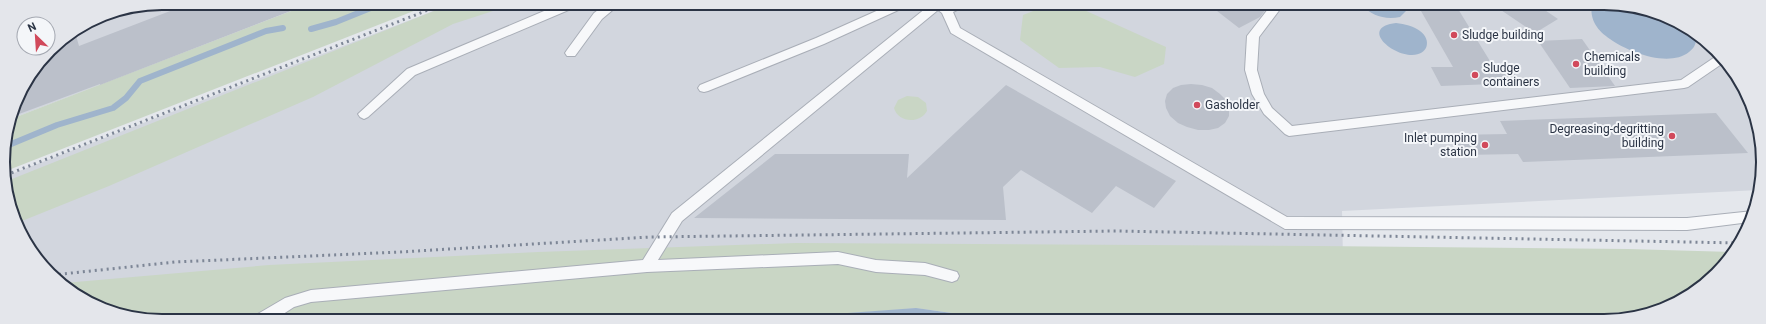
<svg xmlns="http://www.w3.org/2000/svg" width="1766" height="324" font-family="Roboto,sans-serif">
  <rect width="100%" height="100%" fill="#e4e7ec"/>
  <!-- built -->
  <g fill="#d2d6de">
    <polygon points="162,3 294,3 99,80 100,85 11,119 15,101 50,49 101,15"/>
    <polygon points="454,3 1625,4 1683,24 1730,65 1758,121 1762,183 1759,190 1342,211 1344,305 141,320 91,304 42,267 11,213 6,176"/>
  </g>
  <!-- green -->
  <g fill="#c9d6c5">
    <polygon points="312,3 434,3 6,171 3,152 11,119"/>
    <polygon points="454,3 518,3 453,24 313,97 109,186 17,223 11,213 7,181"/>
    <polygon points="1051,4 1082,9 1166,47 1164,64 1135,77 1100,67 1059,68 1020,40 1023,15"/>
    <path d="M 907,96 L 918,97 L 926,103 L 927,111 C 920,124 898,123 894,108 L 898,100 Z"/>
    <polygon points="796,243 1317,246 1628,249 1733,252 1716,275 1665,309 1658,311 1418,321 1092,320 966,315 916,308 793,318 787,320 141,320 91,304 64,283 269,265 538,252"/>
  </g>
  <!-- water -->
  <g fill="#9fb4cc">
    <path d="M 1361,4 L 1406,4 L 1407,10 L 1400,17 C 1385,20 1371,16 1361,4 Z"/>
    <path d="M 1592,4 C 1602,4 1615,2 1625,5 C 1637,7 1649,12 1660,16 C 1667,19 1676,20 1683,24 C 1687,26 1696,34 1696,39 C 1696,45 1693,49 1689,52 C 1669,68 1628,52 1610,39 C 1598,31 1589,20 1592,4 Z"/>
    <path d="M 1396,23 C 1405,24 1413,26 1420,31 C 1432,40 1428,55 1412,55 C 1390,55 1360,27 1396,23 Z"/>
    <polygon points="916,308 966,315 979,320 787,320 834,314"/>
  </g>
  <g fill="none" stroke-linecap="round" stroke-linejoin="round">
    <!-- stream -->
    <g stroke="#9fb4cc" stroke-width="6">
      <polyline points="311,29 336,22 383,3"/>
      <polyline points="4,147 57,125 113,108 126,98 140,81 266,31 283,28"/>
    </g>
  </g>
  <!-- building -->
  <g fill="#bbc0ca">
    <polygon points="191,3 309,4 100,85 100,84 11,117 15,101 50,49 75,32 79,46"/>
    <polygon points="1208,4 1270,4 1260,17 1239,28"/>
    <polygon points="1417,4 1455,4 1493,66 1509,65 1520,83 1441,86 1431,67 1453,67"/>
    <polygon points="1492,4 1536,4 1558,19 1535,33"/>
    <polygon points="1582,39 1615,86 1570,88 1538,41"/>
    <polygon points="1191,84 1202,85 1212,88 1220,94 1227,101 1229,109 1229,116 1225,123 1218,128 1209,130 1198,130 1187,127 1178,123 1170,116 1166,108 1165,101 1167,94 1173,88 1181,85"/>
    <polygon points="1006,85 1176,181 1154,208 1116,186 1092,213 1021,170 1003,187 1006,220 694,218 775,154 909,154 907,178"/>
    <polygon points="1716,113 1748,153 1523,162 1518,154 1463,155 1453,135 1507,134 1500,121"/>
  </g>
  <g fill="none" stroke-linecap="round" stroke-linejoin="round">
    <!-- service casing -->
    <g stroke="#a9aeb7" stroke-width="2">
      <g id="service">
        <polygon points="563,3 579,3 578,6 415,75 368,117 364,119 360,117 358,114 407,69"/>
        <polygon points="608,3 621,3 602,19 575,56 567,56 565,53 567,50 594,13"/>
        <polygon points="892,4 907,4 905,7 824,44 708,91 704,92 700,91 698,88 700,85 816,38"/>
        <polygon points="931,4 945,4 948,6 951,4 964,4 963,7 953,12 960,28 1287,217 1687,218 1753,211 1750,222 1687,230 1285,229 951,33 942,13 938,10 682,221 658,260 838,252 876,260 925,263 957,272 959,276 957,280 952,282 925,275 876,272 838,264 647,272 311,302 294,307 274,320 254,320 256,315 285,298 311,290 643,260 672,213"/>
        <polygon points="1272,4 1284,4 1259,37 1257,70 1264,94 1272,108 1292,126 1681,80 1718,55 1726,61 1688,87 1684,88 1289,136 1285,134 1264,114 1252,94 1245,70 1247,36"/>
      </g>
    </g>
    <!-- service -->
    <use href="#service" fill="#f7f8fa" fill-rule="evenodd"/>
    <!-- rail -->
    <g stroke="#7d8696" stroke-width="3" stroke-dasharray="2 4" stroke-linecap="butt">
      <polyline points="6,175 446,3"/>
      <polyline points="53,275 175,262 400,252 650,237 1117,231 1739,243"/>
    </g>
  </g>
  <!-- markers -->
  <g fill="#d1495b" stroke="#f4f6f9" stroke-width="1.5">
    <circle cx="1454" cy="35" r="4"/>
    <circle cx="1576" cy="64" r="4"/>
    <circle cx="1475" cy="75" r="4"/>
    <circle cx="1197" cy="105" r="4"/>
    <circle cx="1672" cy="136" r="4"/>
    <circle cx="1485" cy="145" r="4"/>
  </g>
  <g text-anchor="middle" dominant-baseline="central" stroke-width="4" stroke-linejoin="round" paint-order="stroke">
    <!-- poi labels -->
    <g font-size="12" fill="#2b3445" stroke="#f4f6f9" text-anchor="start">
      <text x="1462" y="35">Sludge building</text>
      <text x="1584" y="57">Chemicals<tspan x="1584" dy="14">building</tspan></text>
      <text x="1483" y="68">Sludge<tspan x="1483" dy="14">containers</tspan></text>
      <text x="1205" y="105">Gasholder</text>
      <text x="1664" y="129" text-anchor="end">Degreasing-degritting<tspan x="1664" dy="14">building</tspan></text>
      <text x="1477" y="138" text-anchor="end">Inlet pumping<tspan x="1477" dy="14">station</tspan></text>
    </g>
  </g>
  <!-- crop -->
  <path d="M0 0H1766V324H0ZM162 10H1604A152 152 0 0 1 1756 162V162A152 152 0 0 1 1604 314H162A152 152 0 0 1 10 162V162A152 152 0 0 1 162 10Z" fill="#e4e6eb" fill-rule="evenodd"/>
  <path fill="none" stroke="#2b3445" stroke-width="2" d="M162 10H1604A152 152 0 0 1 1756 162V162A152 152 0 0 1 1604 314H162A152 152 0 0 1 10 162V162A152 152 0 0 1 162 10Z"/>
  <!-- north arrow -->
  <g transform="translate(36 36) rotate(335)"><circle r="19" fill="#f4f6f9" stroke="#a4a8b1"/>
  <path d="M0-3L7 15L0 10L-7 15Z" fill="#d1495b"/>
  <text y="-6" font-size="11" font-weight="bold" text-anchor="middle" fill="#2b3445">N</text>
  </g>
</svg>
